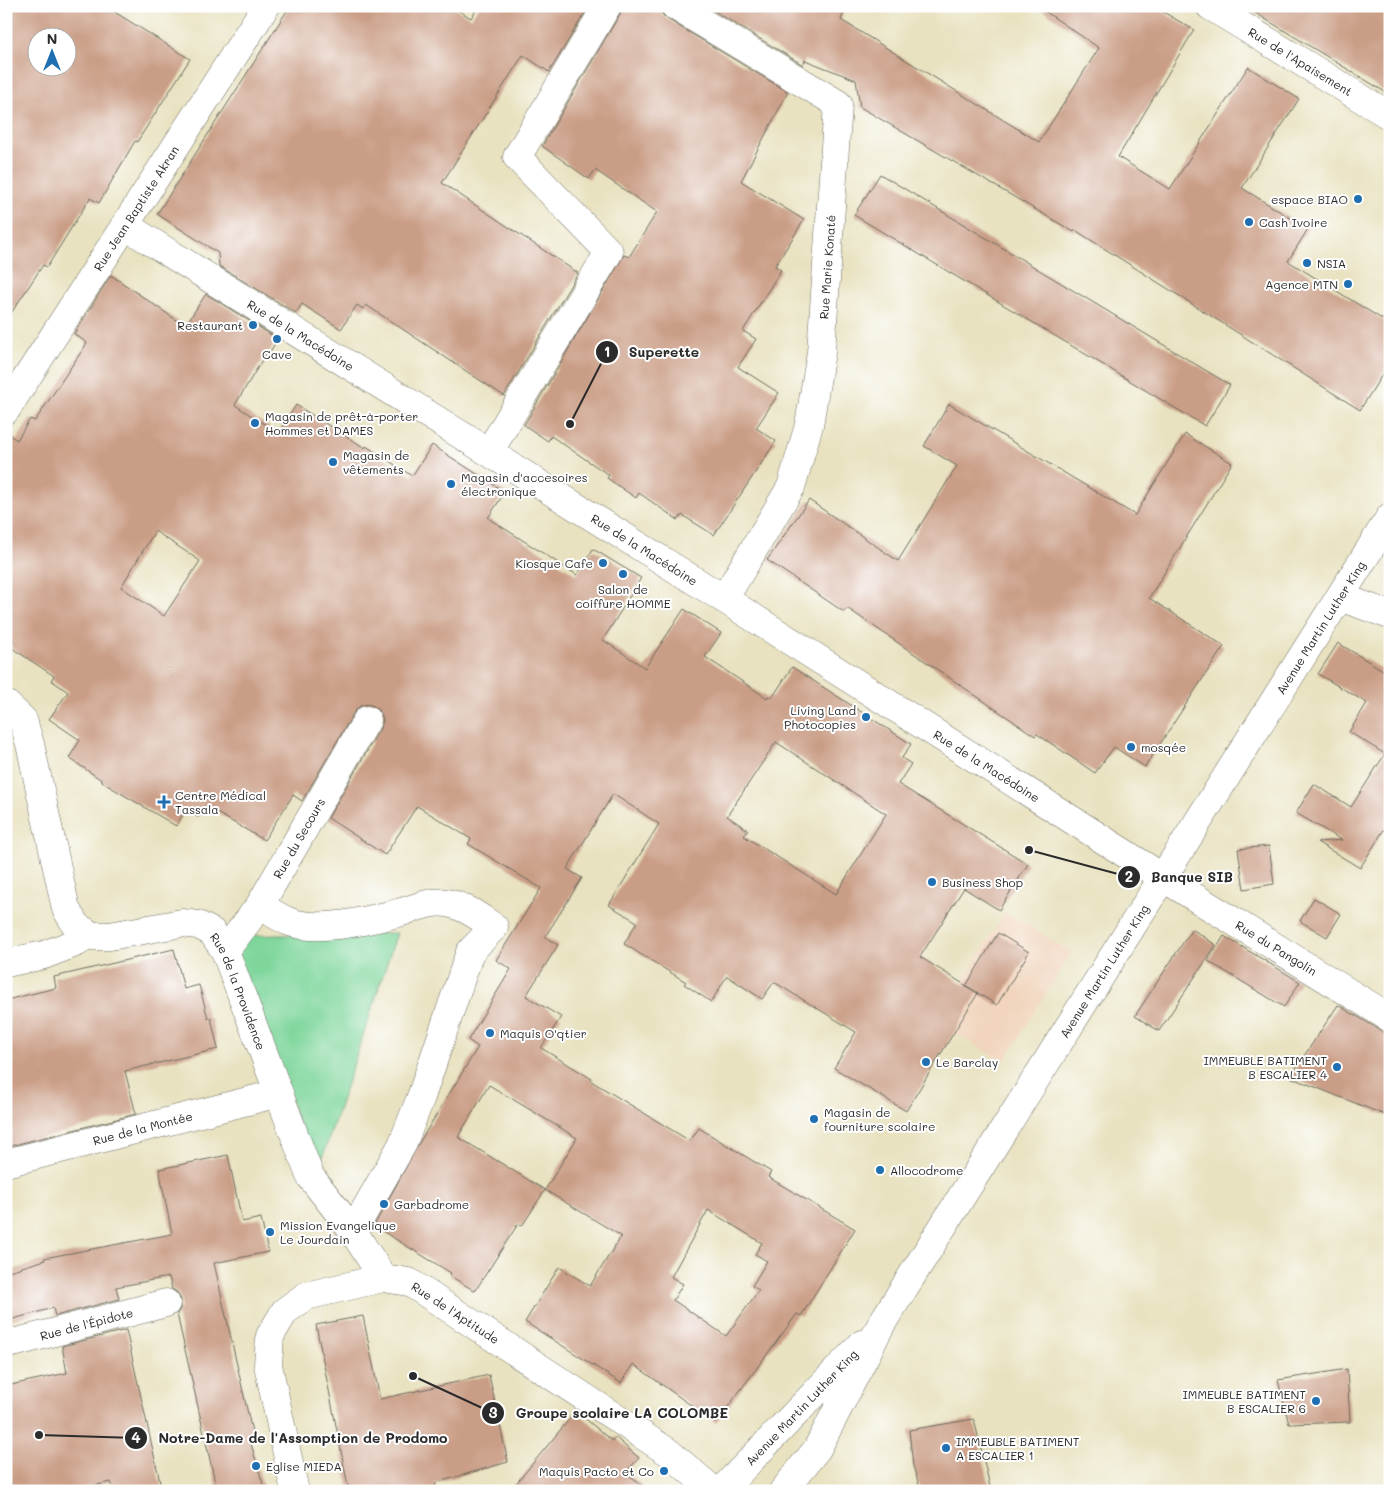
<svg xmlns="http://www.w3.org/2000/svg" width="1396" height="1497" font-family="Mali,sans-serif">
  <rect width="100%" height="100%" fill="#fff"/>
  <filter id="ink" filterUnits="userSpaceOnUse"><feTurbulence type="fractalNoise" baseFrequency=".02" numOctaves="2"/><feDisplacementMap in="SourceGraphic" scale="10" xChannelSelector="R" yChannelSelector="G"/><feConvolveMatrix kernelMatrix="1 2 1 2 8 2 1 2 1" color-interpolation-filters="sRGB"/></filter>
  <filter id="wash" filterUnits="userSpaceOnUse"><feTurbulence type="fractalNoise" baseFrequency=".0096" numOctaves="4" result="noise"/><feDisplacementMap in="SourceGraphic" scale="20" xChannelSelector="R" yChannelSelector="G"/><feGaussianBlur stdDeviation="1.12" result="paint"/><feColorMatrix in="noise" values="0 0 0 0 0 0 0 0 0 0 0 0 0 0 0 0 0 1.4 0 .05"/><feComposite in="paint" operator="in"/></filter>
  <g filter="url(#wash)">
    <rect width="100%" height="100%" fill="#e8e2c0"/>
    <!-- built -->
    <polygon fill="#f1d5bd" points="1005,912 1071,952 1004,1062 938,1023"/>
    <!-- green -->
    <polygon fill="#7ed69b" stroke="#548063" points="397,933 317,1174 230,936"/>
    <g id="blocks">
      <!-- building -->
      <g fill="#ca9e86" fill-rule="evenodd">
        <path d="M 12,6 L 105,6 L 190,59 L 137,142 L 135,141 L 99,203 L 90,198 L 47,267 L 43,265 L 6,321 L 6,16 ZM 38,38 L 68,38 L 68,68 L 38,68 Z"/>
        <polygon points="290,6 451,6 471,18 479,6 589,6 549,72 523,55 442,183 578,273 504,396 366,305 363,309 357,305 341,329 302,304 296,313 219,266 218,253 157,214"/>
        <polygon points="623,6 659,6 662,14 667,19 788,92 741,181 804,220 775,266 781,270 743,331 756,339 738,367 779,393 756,428 776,441 714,535 682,515 678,520 639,493 636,498 607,478 609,475 551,436 548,441 524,425 624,255 629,257 657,212 595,170 589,179 542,146 620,14"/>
        <polygon points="706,6 846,6 841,20 1039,142 1099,48 1037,6 1153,6 1194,30 1118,157 1170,189 1248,67 1299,99 1242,188 1308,229 1288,261 1390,324 1390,362 1360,410 1075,230 1074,232 860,107 856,80 805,60 803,65"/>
        <polygon points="1244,6 1390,6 1390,95"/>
        <polygon points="880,174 1230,385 1205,426 854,215"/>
        <path d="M 111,275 L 185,326 L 206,294 L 278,339 L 269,353 L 267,352 L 235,405 L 278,433 L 296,405 L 365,448 L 366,446 L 412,476 L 432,445 L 505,492 L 488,518 L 577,575 L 593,549 L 641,578 L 603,640 L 645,668 L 684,609 L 721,633 L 705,657 L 767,698 L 768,696 L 772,698 L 792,667 L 911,744 L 902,758 L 911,764 L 898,784 L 1028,864 L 999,910 L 964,888 L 920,957 L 978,993 L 906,1111 L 834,1068 L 856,1032 L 774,982 L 762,999 L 727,976 L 711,1002 L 684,984 L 686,982 L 624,944 L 637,922 L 609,905 L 659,824 L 613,794 L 567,869 L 582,878 L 545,937 L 558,945 L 526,996 L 561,1017 L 541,1048 L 592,1079 L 591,1081 L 690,1141 L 699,1128 L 771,1172 L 768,1177 L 855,1229 L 801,1316 L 797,1314 L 716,1423 L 633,1364 L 621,1383 L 525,1322 L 559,1267 L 590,1286 L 621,1236 L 545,1190 L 577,1138 L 489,1085 L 458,1137 L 545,1190 L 522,1226 L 518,1224 L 475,1291 L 450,1276 L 451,1273 L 374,1226 L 419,1143 L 478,1047 L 468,1040 L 511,969 L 496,960 L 541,888 L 468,844 L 471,839 L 417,806 L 385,855 L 328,818 L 381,727 L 383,720 L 381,713 L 374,706 L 367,704 L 360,706 L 354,712 L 302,801 L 293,795 L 264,840 L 205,806 L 198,817 L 186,810 L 176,826 L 102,782 L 103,781 L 69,758 L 80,740 L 49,719 L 68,692 L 51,680 L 54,676 L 6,644 L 6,433 L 17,440 L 30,419 L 35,421 L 87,343 L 74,334 ZM 155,531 L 200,561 L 164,616 L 121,587 ZM 776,742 L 886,814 L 836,894 L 744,836 L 748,830 L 727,816 ZM 708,1210 L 762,1243 L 755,1254 L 767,1261 L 752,1286 L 759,1290 L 726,1336 L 673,1300 L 683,1284 L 671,1277 Z"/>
        <polygon points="949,404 1135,515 1185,434 1232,463 1149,598 1224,646 1145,767 1114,747 1095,773 1037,734 1035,736 847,608 844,612 767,560 809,500 898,561 957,466 924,446"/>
        <polygon points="1338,643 1386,672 1390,666 1390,820 1360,868 1317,842 1342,840 1296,813 1314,784 1351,807 1385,754 1349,732 1367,703 1318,674"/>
        <polygon points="1269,846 1274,884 1244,889 1238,849"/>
        <polygon points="1314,898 1341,914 1327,937 1300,921"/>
        <polygon points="1192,929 1216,945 1159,1031 1135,1016"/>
        <polygon points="998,933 1029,952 997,1005 966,986"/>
        <polygon points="1224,936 1300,982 1284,1007 1208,961"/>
        <polygon points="174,949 184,989 199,985 208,1018 211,1018 218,1049 125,1071 136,1114 6,1147 6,1000 56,988 54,977"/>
        <polygon points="1338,1005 1390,1036 1390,1117 1290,1077"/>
        <polygon points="228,1155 242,1222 261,1218 268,1252 214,1263 253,1436 249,1437 265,1491 217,1491 177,1314 181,1307 181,1300 177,1292 172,1289 169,1277 116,1287 119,1299 55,1316 53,1308 6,1321 6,1272 45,1260 44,1258 172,1234 159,1169"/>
        <polygon points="363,1316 380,1399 489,1375 508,1462 435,1483 437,1491 349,1491 316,1325"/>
        <polygon points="126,1330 162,1491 114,1491 111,1482 70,1491 6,1491 6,1386 67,1373 62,1346"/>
        <polygon points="1347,1369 1350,1422 1289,1424 1278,1380"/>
        <polygon points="576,1411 612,1441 615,1437 639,1458 626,1472 648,1491 510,1491"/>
        <polygon points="974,1419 991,1491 921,1491 913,1466 909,1430"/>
      </g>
    </g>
  </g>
  <g filter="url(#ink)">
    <use href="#blocks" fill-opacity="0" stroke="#6d6b5f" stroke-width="1"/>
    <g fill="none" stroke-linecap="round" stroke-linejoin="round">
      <!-- street casing -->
      <g stroke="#6d6b5f" stroke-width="29">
        <g id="street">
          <polyline points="675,6 838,104 821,352 809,425 791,487 724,599"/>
          <path id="s1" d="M 1210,6 L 1390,116"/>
          <path id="s2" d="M 126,226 L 724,599 L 1162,877 L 1390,1018"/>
          <path id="s3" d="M 6,410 L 266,6"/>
          <polyline points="489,452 609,252 517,157 607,6"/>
          <polyline points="1340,597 1390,615"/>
          <path id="s4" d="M 6,704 L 23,720 L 30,744 L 66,909 L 77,927 L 92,936 L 110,936 L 182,923 L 198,925 L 212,932 L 225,951 L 310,1176 L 353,1231 L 383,1278"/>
          <path d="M 260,905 C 269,911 279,918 290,922 C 320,933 368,920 398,913 C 414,909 430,900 447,903 C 465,906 479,917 494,927 L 470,952 L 421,1097 L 402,1145 L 353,1231"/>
          <path id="s5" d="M 225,951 L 260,905 L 367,720"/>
          <polyline points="6,963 44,955 78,942 85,931"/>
          <path id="s6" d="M 6,1163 L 279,1093"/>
          <path id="s7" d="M 6,1339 L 13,1343 L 166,1303"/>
          <path id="s8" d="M 295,1491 L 268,1365 L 270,1336 L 285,1311 L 306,1296 L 383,1278 L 409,1282 L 668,1452 L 714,1491"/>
        </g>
      </g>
      <!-- secondary casing -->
      <g stroke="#6d6b5f" stroke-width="29">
        <g id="secondary">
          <path id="s9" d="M 721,1491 L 862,1344"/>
          <path id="s10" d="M 783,1491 L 817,1449 L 882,1323 L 1390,517"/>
        </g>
      </g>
      <!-- street -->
      <use href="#street" stroke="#fff" stroke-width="28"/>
      <!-- secondary -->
      <use href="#secondary" stroke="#fff" stroke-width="28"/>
    </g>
  </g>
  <!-- markers -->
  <g fill="#1f6fb2" stroke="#fff" stroke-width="2">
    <circle cx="1358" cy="199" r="5"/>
    <circle cx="1249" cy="222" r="5"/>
    <circle cx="1307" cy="263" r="5"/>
    <circle cx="1348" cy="284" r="5"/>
    <circle cx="253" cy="325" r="5"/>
    <circle cx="277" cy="339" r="5"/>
    <circle cx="255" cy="423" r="5"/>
    <circle cx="333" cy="462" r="5"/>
    <circle cx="451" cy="484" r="5"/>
    <circle cx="603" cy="563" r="5"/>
    <circle cx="623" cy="574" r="5"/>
    <circle cx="866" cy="717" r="5"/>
    <circle cx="1131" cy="747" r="5"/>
    <path d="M161.5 794.5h5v5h5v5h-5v5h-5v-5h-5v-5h5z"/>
    <circle cx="932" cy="882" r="5"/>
    <circle cx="490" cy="1033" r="5"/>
    <circle cx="926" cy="1062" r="5"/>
    <circle cx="1337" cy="1067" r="5"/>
    <circle cx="814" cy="1119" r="5"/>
    <circle cx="880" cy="1170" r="5"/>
    <circle cx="384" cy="1204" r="5"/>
    <circle cx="270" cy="1232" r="5"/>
    <circle cx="1316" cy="1401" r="5"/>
    <circle cx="946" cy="1448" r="5"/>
    <circle cx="256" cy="1466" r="5"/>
    <circle cx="664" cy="1471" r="5"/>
  </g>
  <g text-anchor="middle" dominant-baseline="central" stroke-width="4" stroke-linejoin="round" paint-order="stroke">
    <!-- street labels -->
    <g font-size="12" fill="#2b2b2b" stroke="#fff">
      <text stroke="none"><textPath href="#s1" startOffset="106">Rue de l'Apaisement</textPath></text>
      <text stroke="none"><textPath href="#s3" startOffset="240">Rue Jean Baptiste Akran</textPath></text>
      <text transform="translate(827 267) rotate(-86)">Rue Marie Konaté</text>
      <text stroke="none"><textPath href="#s2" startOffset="206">Rue de la Macédoine</textPath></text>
      <text stroke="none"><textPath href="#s2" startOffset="611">Rue de la Macédoine</textPath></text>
      <text stroke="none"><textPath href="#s10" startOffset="1018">Avenue Martin Luther King</textPath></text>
      <text stroke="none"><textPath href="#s2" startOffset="1016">Rue de la Macédoine</textPath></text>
      <text stroke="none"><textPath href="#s5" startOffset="135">Rue du Secours</textPath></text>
      <text stroke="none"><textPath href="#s2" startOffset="1358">Rue du Pangolin</textPath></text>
      <text stroke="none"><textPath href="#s10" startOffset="612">Avenue Martin Luther King</textPath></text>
      <text stroke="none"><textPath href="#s4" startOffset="444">Rue de la Providence</textPath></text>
      <text stroke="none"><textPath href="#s6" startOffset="141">Rue de la Montée</textPath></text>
      <text stroke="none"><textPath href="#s8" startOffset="374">Rue de l'Aptitude</textPath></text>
      <text stroke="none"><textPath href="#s7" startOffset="84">Rue de l'Épidote</textPath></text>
      <text stroke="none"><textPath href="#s9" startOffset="116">Avenue Martin Luther King</textPath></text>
    </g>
    <!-- poi labels -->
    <g font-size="12" fill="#2b2b2b" stroke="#fff" text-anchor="start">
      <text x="1348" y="199" text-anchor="end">espace BIAO</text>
      <text x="1259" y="222">Cash Ivoire</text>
      <text x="1317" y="263">NSIA</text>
      <text x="1338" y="284" text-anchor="end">Agence MTN</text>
      <text x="243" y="325" text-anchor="end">Restaurant</text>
      <text x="277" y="354" text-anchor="middle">Cave</text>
      <text x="265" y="416">Magasin de prêt-à-porter<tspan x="265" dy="14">Hommes et DAMES</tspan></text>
      <text x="343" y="455">Magasin de<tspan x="343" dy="14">vêtements</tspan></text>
      <text x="461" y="477">Magasin d'accesoires<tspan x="461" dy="14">électronique</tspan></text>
      <text x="593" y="563" text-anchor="end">Kiosque Cafe</text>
      <text x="623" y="589" text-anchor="middle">Salon de<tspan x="623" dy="14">coiffure HOMME</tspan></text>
      <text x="856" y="710" text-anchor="end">Living Land<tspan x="856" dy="14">Photocopies</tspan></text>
      <text x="1141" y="747">mosqée</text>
      <text x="175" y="795">Centre Médical<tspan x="175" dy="14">Tassala</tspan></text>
      <text x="942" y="882">Business Shop</text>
      <text x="500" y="1033">Maquis O'qtier</text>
      <text x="1327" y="1060" text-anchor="end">IMMEUBLE BATIMENT<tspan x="1327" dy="14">B ESCALIER 4</tspan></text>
      <text x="936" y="1062">Le Barclay</text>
      <text x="824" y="1112">Magasin de<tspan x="824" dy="14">fourniture scolaire</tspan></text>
      <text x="890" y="1170">Allocodrome</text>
      <text x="394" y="1204">Garbadrome</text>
      <text x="280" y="1225">Mission Evangelique<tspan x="280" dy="14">Le Jourdain</tspan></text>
      <text x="1306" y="1394" text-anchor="end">IMMEUBLE BATIMENT<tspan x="1306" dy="14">B ESCALIER 6</tspan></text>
      <text x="956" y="1441">IMMEUBLE BATIMENT<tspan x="956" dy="14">A ESCALIER 1</tspan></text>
      <text x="266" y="1466">Eglise MIEDA</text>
      <text x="654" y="1471" text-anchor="end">Maquis Pacto et Co</text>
    </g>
  </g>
  <!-- callouts -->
  <path fill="none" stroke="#2b2b2b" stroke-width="2" d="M570 424L607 352M1029 850L1129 877M413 1376L493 1413M39 1435L136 1438"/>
  <g fill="#2b2b2b" stroke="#fff" stroke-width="2">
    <circle cx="570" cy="424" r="5"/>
    <circle cx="1029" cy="850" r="5"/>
    <circle cx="413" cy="1376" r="5"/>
    <circle cx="39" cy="1435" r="5"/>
    <circle cx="607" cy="352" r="12"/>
    <circle cx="1129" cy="877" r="12"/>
    <circle cx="493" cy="1413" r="12"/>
    <circle cx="136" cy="1438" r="12"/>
  </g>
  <g font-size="15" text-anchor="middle" font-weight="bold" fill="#fff">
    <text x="607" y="357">1</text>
    <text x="1129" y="882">2</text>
    <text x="493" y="1418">3</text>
    <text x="136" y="1443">4</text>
  </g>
  <g font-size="14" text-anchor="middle" font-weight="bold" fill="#2b2b2b" stroke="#fff" stroke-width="4" stroke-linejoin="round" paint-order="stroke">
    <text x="664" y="357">Superette</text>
    <text x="1192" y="882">Banque SIB</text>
    <text x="622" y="1418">Groupe scolaire LA COLOMBE</text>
    <text x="303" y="1443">Notre-Dame de l'Assomption de Prodomo</text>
  </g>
  <!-- margin -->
  <rect width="1396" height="1497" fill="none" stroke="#fff" stroke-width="25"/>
  <!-- north arrow -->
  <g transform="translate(52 52)"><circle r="24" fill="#ffffff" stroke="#aaaaaa"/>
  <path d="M0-4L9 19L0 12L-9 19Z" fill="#1f6fb2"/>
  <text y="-8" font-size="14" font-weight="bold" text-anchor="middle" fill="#2b2b2b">N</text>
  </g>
</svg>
